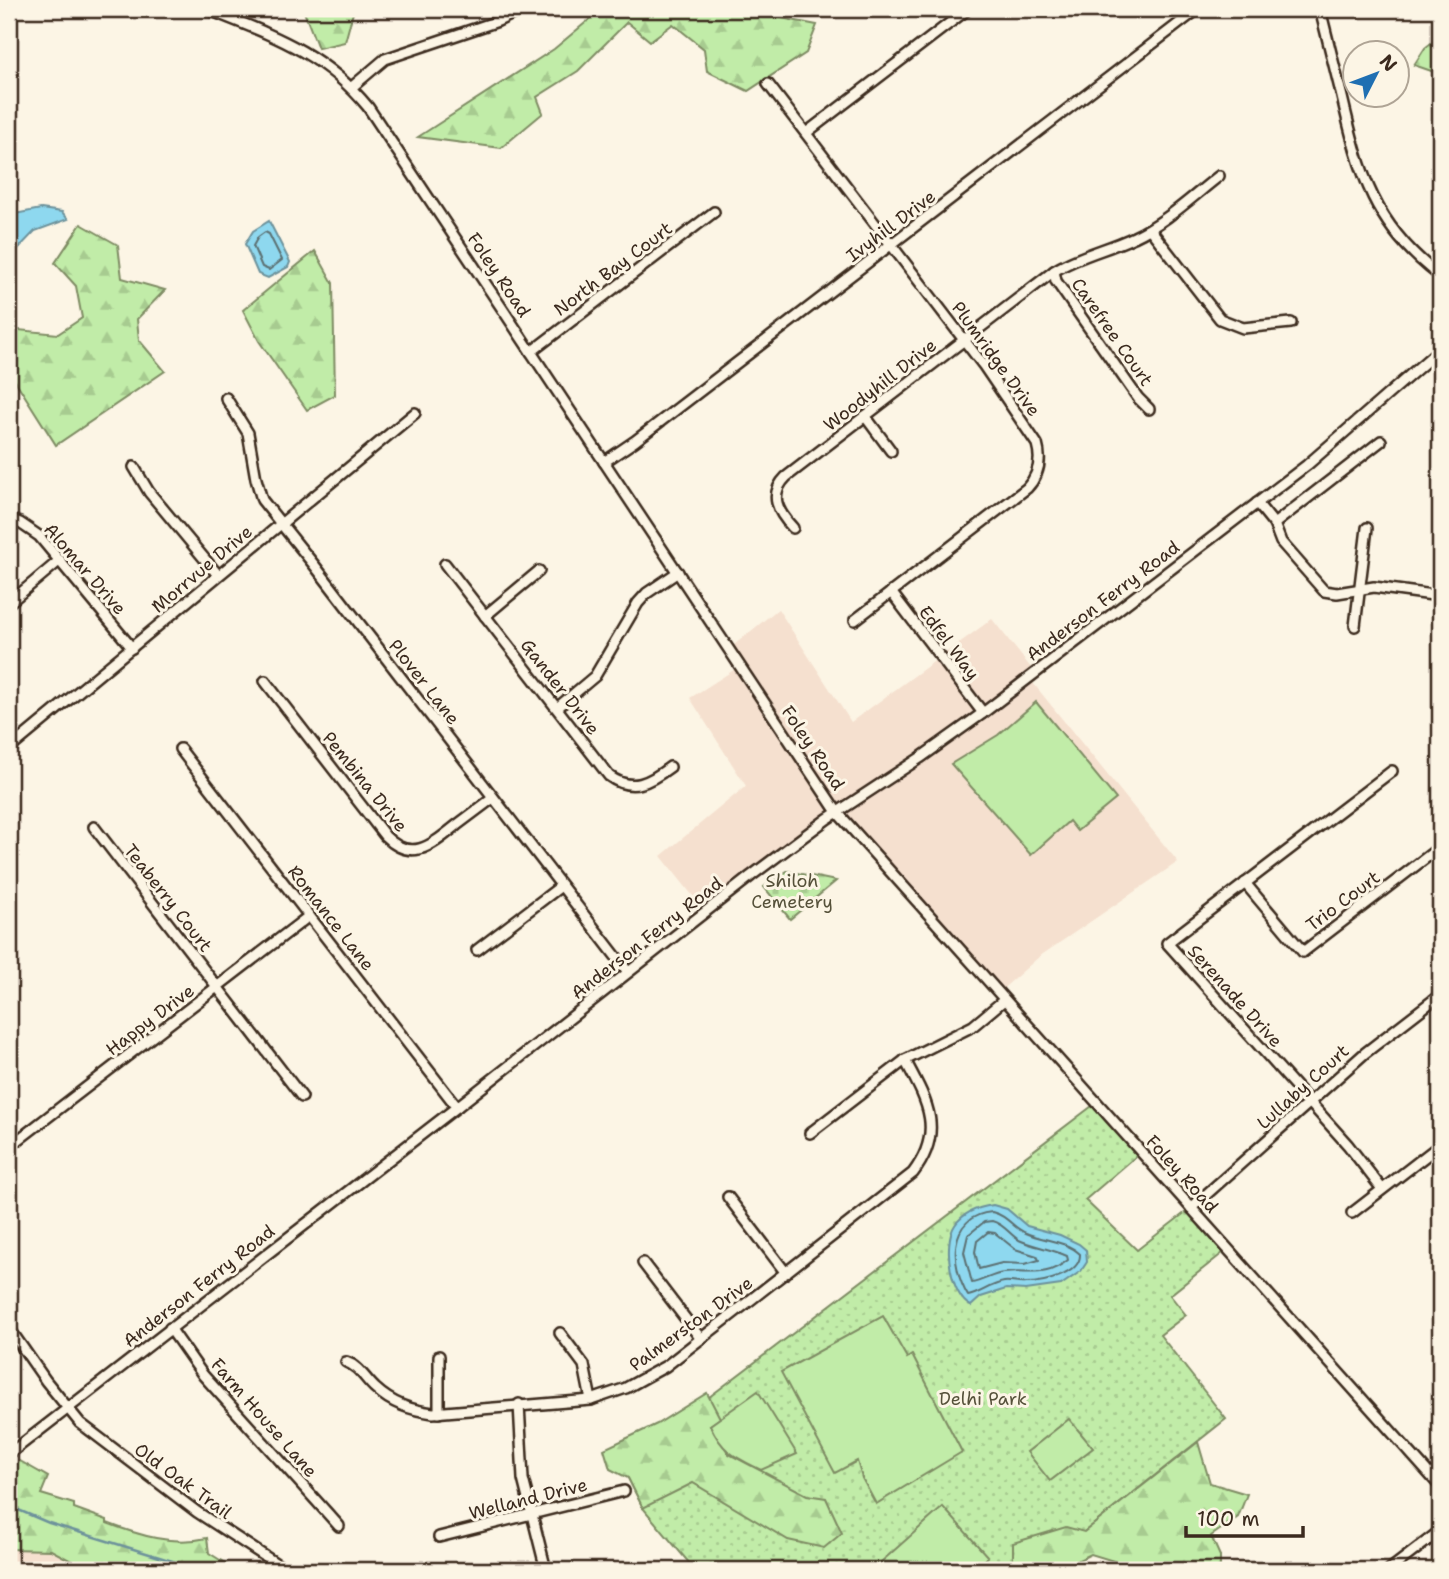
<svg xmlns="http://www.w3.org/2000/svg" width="1449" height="1579" font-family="'Shantell Sans',sans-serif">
  <defs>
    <pattern id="grass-dots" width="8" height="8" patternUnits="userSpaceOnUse" patternTransform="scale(1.75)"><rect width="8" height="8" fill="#c1eca8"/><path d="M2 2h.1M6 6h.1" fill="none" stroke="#a7cb90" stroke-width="1.8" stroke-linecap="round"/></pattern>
    <pattern id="forest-firs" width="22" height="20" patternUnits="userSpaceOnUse" patternTransform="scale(1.75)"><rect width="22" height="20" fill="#c1eca8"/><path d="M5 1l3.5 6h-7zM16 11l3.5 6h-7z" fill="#a7cb90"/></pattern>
    <pattern id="cemetery-stones" width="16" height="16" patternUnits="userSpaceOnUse" patternTransform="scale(1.75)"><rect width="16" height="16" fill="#c1eca8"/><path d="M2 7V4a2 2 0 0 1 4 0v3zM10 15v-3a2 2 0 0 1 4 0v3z" fill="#a7cb90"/></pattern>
  </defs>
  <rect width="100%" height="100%" fill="#fcf5e5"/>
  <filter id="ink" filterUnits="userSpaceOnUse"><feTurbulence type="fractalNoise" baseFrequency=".0143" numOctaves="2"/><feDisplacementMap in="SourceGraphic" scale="14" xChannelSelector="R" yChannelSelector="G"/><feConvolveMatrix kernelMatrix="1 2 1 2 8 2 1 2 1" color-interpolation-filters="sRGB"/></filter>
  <g filter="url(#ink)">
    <!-- built -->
    <g fill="#f5e0cf">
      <polygon points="778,609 851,722 992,619 1035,673 1029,678 1178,862 1040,956 998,993 837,812 705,911 661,856 746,786 690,698 740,666 729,649"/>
      <polygon points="9,1549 51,1550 88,1570 9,1570"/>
    </g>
    <!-- grass -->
    <polygon fill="url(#grass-dots)" stroke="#7e8b63" stroke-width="2" points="1096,1103 1141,1152 1085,1200 1137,1250 1191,1208 1228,1249 1170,1295 1186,1315 1160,1335 1226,1419 1036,1570 695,1570 643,1508 621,1464"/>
    <!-- forest -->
    <g fill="url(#forest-firs)" stroke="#7e8b63" stroke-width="2">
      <polygon points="303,9 354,9 345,42 318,48"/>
      <polygon points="602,9 754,9 776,17 817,25 806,53 748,91 707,71 704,49 673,24 650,41 627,22 578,71 537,97 543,113 501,148 418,137 554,49"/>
      <polygon points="1440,36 1440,74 1414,65 1425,48"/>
      <polygon points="81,224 118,245 122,278 165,290 137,319 139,340 165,371 56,445 9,371 9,329 58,334 82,318 76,286 55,263"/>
      <polygon points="315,251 333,283 335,395 307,410 259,341 243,310"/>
      <polygon points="707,1393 720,1418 710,1425 729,1454 807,1495 826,1498 842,1533 824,1548 788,1540 693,1483 643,1508 628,1478 610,1469 604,1449 657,1424"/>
      <polygon points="1198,1442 1210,1483 1247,1494 1238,1517 1211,1536 1220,1556 1220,1570 1143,1570 1091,1554 1058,1570 1013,1570 1013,1543 1066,1527 1084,1532"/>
      <path d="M 20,1461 L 48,1477 L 41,1494 L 74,1504 L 74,1508 L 107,1520 L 107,1523 C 138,1535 173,1546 207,1538 L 209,1553 L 236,1570 L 88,1570 L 51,1550 L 9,1549 L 9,1470 Z"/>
    </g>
    <!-- cemetery -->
    <polygon fill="url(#cemetery-stones)" stroke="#7e8b63" stroke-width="2" points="787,871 836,881 790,919 764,887"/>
    <!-- garden -->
    <g fill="#c1eca8" stroke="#7e8b63" stroke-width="2">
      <polygon points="1036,702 1116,799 1077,831 1069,821 1031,855 951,764 998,735"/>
      <polygon points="883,1316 907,1358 912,1355 962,1452 876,1504 862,1478 857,1461 835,1473 781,1372"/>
      <path d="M 758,1391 L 797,1454 L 761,1470 C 735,1457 723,1453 710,1425 Z"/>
      <polygon points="1069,1419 1093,1448 1050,1481 1027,1452"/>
      <polygon points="943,1507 988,1557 973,1570 872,1570"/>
    </g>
    <!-- water -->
    <g fill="#8ed8ef" stroke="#6d929b" stroke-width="2">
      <polygon points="41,209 62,212 68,219 35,231 14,253 9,254 9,215"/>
      <polygon points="269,221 290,262 288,267 268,278 258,274 245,244 253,231"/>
      <path d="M 993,1205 L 1007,1209 L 1027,1226 L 1060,1235 L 1079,1244 L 1086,1250 L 1087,1262 L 1081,1271 L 1061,1285 L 1026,1290 L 1006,1289 L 981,1297 L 971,1306 C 951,1297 942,1244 955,1225 C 963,1213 979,1207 993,1205 Z"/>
    </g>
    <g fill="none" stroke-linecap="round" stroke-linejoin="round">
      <!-- shore -->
      <g stroke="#5c7072" stroke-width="2">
        <polygon points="265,232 269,234 282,260 269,270 262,267 253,246 258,237"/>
        <path d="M 992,1212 C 1009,1216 1012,1228 1026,1233 C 1044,1241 1065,1240 1080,1254 C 1081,1275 1042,1283 1026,1283 C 1019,1284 1011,1281 1004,1282 C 991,1284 979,1294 968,1296 C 950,1266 947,1216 992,1212 Z"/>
        <path d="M 992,1221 C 1004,1224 1009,1234 1019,1240 C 1031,1246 1052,1249 1067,1256 L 1068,1260 C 1044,1279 1030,1270 1004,1273 C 993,1274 983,1281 972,1283 L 964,1252 L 968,1235 L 984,1222 Z"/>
        <polygon points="988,1232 995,1233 1015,1249 1037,1256 1039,1260 1025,1264 1002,1263 979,1269 975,1252 977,1241"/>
      </g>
      <!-- stream -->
      <polyline stroke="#6d929b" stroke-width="2.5" points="9,1506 49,1523 182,1564"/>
      <!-- minor casing -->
      <g stroke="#3b2a1e" stroke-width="14">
        <g id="minor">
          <path d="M 207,9 C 271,35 322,51 368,107 L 837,812 L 1440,1486"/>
          <path d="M 1320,9 C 1327,38 1335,68 1342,97 C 1360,174 1374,226 1440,276"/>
          <path d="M 768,84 L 984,366 L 1037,444 C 1042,461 1039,475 1027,488 L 855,620"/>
          <polyline points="352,87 385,59 498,21 523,9"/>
          <polyline points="806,133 968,9"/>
          <polyline points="1150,229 1220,319 1243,328 1291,323"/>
          <polyline points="1054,271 1056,281 1138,398 1149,409"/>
          <polyline points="531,352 714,212"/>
          <polyline points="226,398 248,433 256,479 262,500 315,566 628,972"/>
          <polyline points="865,416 891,451"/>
          <polyline points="604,462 635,441 1194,12"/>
          <polyline points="134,467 149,492 218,575"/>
          <polyline points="1257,503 1274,524 1281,542 1324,591 1337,593 1374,587 1440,596"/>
          <polyline points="9,519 20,523 39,536 132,648"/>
          <polyline points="1274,524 1381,441"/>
          <path d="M 793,528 C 778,512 768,495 786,477 L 1054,271 C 1079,255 1107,250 1134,237 C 1165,223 1192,197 1219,176"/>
          <path d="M 445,564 L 609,776 C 632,793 650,782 670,767"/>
          <polyline points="891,592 983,713"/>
          <polyline points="9,603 60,560"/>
          <polyline points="485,616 539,571"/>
          <polyline points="1355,626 1367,528"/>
          <path d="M 265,681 L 385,836 C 412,864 433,844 457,825 C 469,816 481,807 493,798"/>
          <polyline points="557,708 595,676 638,603 647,593 678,572"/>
          <polyline points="9,749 415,413"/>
          <polyline points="180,749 457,1107"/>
          <polyline points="94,827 302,1097"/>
          <polyline points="1245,883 1303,952 1440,847"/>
          <polyline points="477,950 561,886"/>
          <polyline points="810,1133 905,1060 973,1026 1004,1000"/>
          <polyline points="9,1147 309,916"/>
          <polyline points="1382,1189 1348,1145 1167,943 1392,771"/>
          <polyline points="728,1197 786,1273"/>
          <polyline points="1191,1208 1365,1053 1440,995"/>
          <polyline points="1352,1213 1440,1145"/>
          <polyline points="643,1263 701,1339"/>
          <polyline points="9,1328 46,1381 80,1423 197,1512 286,1570"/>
          <polyline points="170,1328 203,1375 339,1526"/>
          <polyline points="560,1333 584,1365 591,1400"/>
          <polyline points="439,1356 439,1413"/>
          <path d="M 346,1362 C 359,1366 365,1379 375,1388 C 392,1404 411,1410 433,1413 L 591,1400 L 626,1388 L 666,1366 L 913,1173 C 945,1131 927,1101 905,1060"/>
          <polyline points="519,1404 523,1479 546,1570"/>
          <polyline points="9,1454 457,1107 751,876 827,819 920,758 983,713 1307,465 1440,349"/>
          <polyline points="439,1537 624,1491"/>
          <polyline points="1389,1570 1440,1531"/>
        </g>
      </g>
      <!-- minor -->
      <use href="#minor" stroke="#fcf5e5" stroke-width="9"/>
    </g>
  </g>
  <g text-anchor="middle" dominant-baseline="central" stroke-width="6" stroke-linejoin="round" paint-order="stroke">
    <!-- street labels -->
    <g font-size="18" fill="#3b2a1e" stroke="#fcf5e5">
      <text transform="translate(891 226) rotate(-37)">Ivyhill Drive</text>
      <text transform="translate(613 269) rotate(-37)">North Bay Court</text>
      <text transform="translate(499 275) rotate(56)">Foley Road</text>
      <text transform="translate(1112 332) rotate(55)">Carefree Court</text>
      <text transform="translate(996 359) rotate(54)">Plumridge Drive</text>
      <text transform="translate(880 385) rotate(-38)">Woodyhill Drive</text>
      <text transform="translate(85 569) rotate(49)">Alomar Drive</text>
      <text transform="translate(202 569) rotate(-40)">Morrvue Drive</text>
      <text transform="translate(1103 601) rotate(-37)">Anderson Ferry Road</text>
      <text transform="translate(949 643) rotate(53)">Edfel Way</text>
      <text transform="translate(424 682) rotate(52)">Plover Lane</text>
      <text transform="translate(560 687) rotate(52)">Gander Drive</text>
      <text transform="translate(813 748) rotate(56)">Foley Road</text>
      <text transform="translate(365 782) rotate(51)">Pembina Drive</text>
      <text transform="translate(168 898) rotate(52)">Teaberry Court</text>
      <text transform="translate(1343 901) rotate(-37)">Trio Court</text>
      <text transform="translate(331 918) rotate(52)">Romance Lane</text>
      <text transform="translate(647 938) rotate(-38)">Anderson Ferry Road</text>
      <text transform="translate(1235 996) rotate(48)">Serenade Drive</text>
      <text transform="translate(150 1020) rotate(-37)">Happy Drive</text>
      <text transform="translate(1303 1087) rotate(-42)">Lullaby Court</text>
      <text transform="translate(1182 1174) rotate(48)">Foley Road</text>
      <text transform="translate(199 1286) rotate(-38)">Anderson Ferry Road</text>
      <text transform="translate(691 1324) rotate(-36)">Palmerston Drive</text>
      <text transform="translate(264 1418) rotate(49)">Farm House Lane</text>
      <text transform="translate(183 1481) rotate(36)">Old Oak Trail</text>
      <text transform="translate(528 1499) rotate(-14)">Welland Drive</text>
    </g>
    <!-- park labels -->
    <g font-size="18" fill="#56513a" stroke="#fcf5e5">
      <text x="792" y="881">Shiloh<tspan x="792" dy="21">Cemetery</tspan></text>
      <text x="983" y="1399">Delhi Park</text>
    </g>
  </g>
  <!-- margin -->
  <rect width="1449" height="1579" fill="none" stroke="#fcf5e5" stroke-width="35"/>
  <rect x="18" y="18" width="1414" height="1544" fill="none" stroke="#3b2a1e" stroke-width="2.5" filter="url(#ink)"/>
  <!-- north arrow -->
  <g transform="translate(1376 74) rotate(48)"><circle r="33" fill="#fcf5e5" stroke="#afa495" stroke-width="2"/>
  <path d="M0-5L12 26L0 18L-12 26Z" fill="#1f6fb2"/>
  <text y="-10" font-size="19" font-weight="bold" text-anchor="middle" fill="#3b2a1e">N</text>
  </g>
  <!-- scale -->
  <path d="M1186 1526v10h117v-10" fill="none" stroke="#3b2a1e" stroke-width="3.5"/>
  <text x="1197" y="1526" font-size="21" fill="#3b2a1e" stroke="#fcf5e5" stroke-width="5" paint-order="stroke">100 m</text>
</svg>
